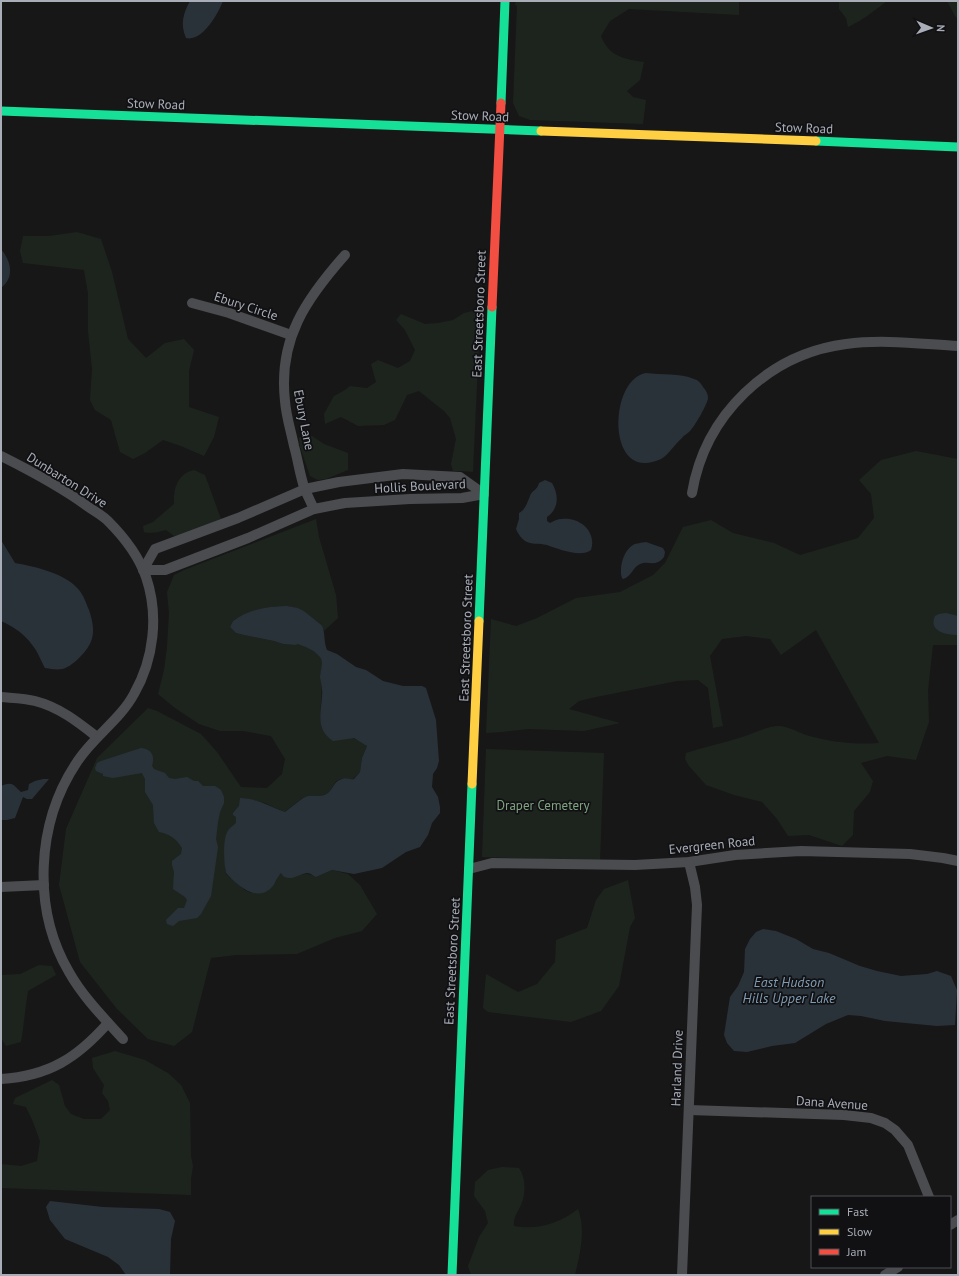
<svg xmlns="http://www.w3.org/2000/svg" width="959" height="1276" font-family="'PT Sans',sans-serif">
  <rect width="100%" height="100%" fill="#171717"/>
  <!-- green -->
  <g fill="#1d241e">
    <path d="M 516,1 L 739,1 L 739,15 L 629,9 L 610,21 L 601,36 C 609,57 625,59 644,62 L 640,80 L 627,91 L 633,97 L 646,100 L 643,124 L 530,120 L 519,116 L 513,103 L 517,6 L 515,5 Z"/>
    <path d="M 839,1 L 887,1 C 874,11 863,20 848,27 L 846,18 L 839,9 Z"/>
    <polygon points="947,1 958,1 958,19 955,16"/>
    <polygon points="77,232 101,239 112,272 128,339 146,358 165,343 184,339 194,350 189,371 189,407 219,417 214,437 204,456 181,446 163,440 145,453 133,459 120,452 111,420 95,410 90,400 92,369 88,331 88,293 84,270 23,263 20,251 23,236 49,236"/>
    <polygon points="476,310 480,318 473,472 460,471 453,471 451,464 456,439 450,418 444,411 419,391 407,395 395,420 384,425 358,426 341,417 325,424 324,414 334,396 345,390 350,386 367,388 376,382 371,364 378,360 398,368 410,361 415,350 405,330 396,320 401,314 425,324 438,323 453,320 464,313"/>
    <polygon points="303,436 312,436 324,444 348,453 348,470 326,479 318,480 310,476 300,447 299,438"/>
    <path d="M 916,451 L 958,459 L 958,645 L 933,645 L 928,690 L 929,722 L 916,760 L 887,756 L 861,763 L 873,781 L 870,792 L 854,811 L 853,835 L 842,846 L 809,835 L 788,836 L 777,819 L 762,802 L 734,795 L 706,785 L 689,766 L 685,759 L 686,753 C 703,747 721,744 739,738 C 750,735 769,725 780,726 C 789,727 798,732 806,735 C 831,742 854,745 879,743 L 816,630 L 781,655 L 770,639 L 746,636 L 722,639 L 710,656 L 723,726 L 713,728 L 708,688 L 698,680 L 677,681 L 596,697 L 579,701 L 569,709 L 620,723 L 584,731 L 529,729 L 502,732 L 486,733 L 491,619 L 516,626 L 537,618 L 576,598 L 620,592 L 653,575 L 665,563 L 683,527 L 711,520 L 733,533 L 774,543 L 800,555 L 858,538 L 874,518 L 871,494 L 859,480 L 881,460 Z"/>
    <path d="M 194,470 L 205,475 L 221,519 L 184,535 L 174,536 L 166,530 C 158,532 152,534 144,532 L 143,526 L 153,522 L 174,504 C 173,489 178,473 194,470 Z"/>
    <path d="M 316,519 L 319,537 L 336,595 L 338,618 L 324,631 C 321,621 319,624 312,618 C 294,601 274,605 253,612 C 246,614 239,616 233,621 L 230,627 L 236,633 L 244,635 L 274,641 L 283,644 L 295,645 L 298,643 L 310,648 L 319,655 L 323,663 L 320,676 L 322,684 L 320,719 L 322,729 C 334,733 358,737 367,746 L 362,758 L 360,772 L 353,779 C 350,780 345,778 341,779 C 334,780 333,788 329,792 C 322,798 315,795 308,796 C 303,797 289,808 285,812 L 273,807 L 265,803 L 243,798 C 239,806 236,814 237,823 L 228,830 L 226,836 L 225,869 L 226,874 L 245,890 C 255,897 269,890 276,881 C 278,878 278,875 281,873 L 287,878 C 300,877 304,870 316,877 L 332,870 L 348,874 L 360,885 L 377,914 L 362,931 L 335,938 L 297,954 L 236,955 L 211,958 L 192,1032 L 174,1046 L 148,1039 L 117,1009 L 80,962 L 59,885 L 66,829 L 97,758 L 148,708 L 157,711 L 201,734 L 217,752 L 241,787 L 267,788 L 282,774 L 285,759 L 271,736 L 243,731 L 220,731 L 199,724 L 175,708 L 158,694 L 164,670 L 167,647 L 169,613 L 167,592 L 174,575 L 184,570 Z"/>
    <polygon points="486,749 604,753 600,861 482,857"/>
    <polygon points="628,880 635,918 630,927 619,986 601,1011 571,1022 488,1012 483,1008 486,974 518,992 537,984 555,962 556,940 587,928 596,900 604,889"/>
    <path d="M 39,965 L 52,966 L 56,975 L 28,991 C 25,1009 24,1025 21,1042 L 6,1046 L 1,1038 L 1,975 L 20,974 Z"/>
    <polygon points="115,1051 145,1060 168,1073 181,1085 190,1103 191,1156 193,1166 191,1179 191,1195 1,1188 1,1164 21,1166 37,1161 40,1141 33,1122 26,1107 13,1104 15,1098 52,1080 59,1085 65,1106 71,1114 84,1119 101,1119 110,1110 108,1101 102,1093 104,1085 93,1068 92,1058"/>
    <path d="M 502,1167 L 519,1168 C 526,1178 526,1193 521,1205 C 518,1212 513,1217 514,1226 C 539,1230 558,1224 578,1209 C 586,1230 580,1254 575,1275 L 471,1275 L 468,1266 L 479,1237 L 488,1223 L 485,1211 L 474,1196 L 475,1182 L 488,1170 Z"/>
  </g>
  <!-- water -->
  <g fill="#2a3239">
    <path d="M 190,1 L 223,1 C 218,14 202,42 186,38 C 180,24 183,14 190,1 Z"/>
    <path d="M 1,249 C 11,261 15,277 1,288 Z"/>
    <path d="M 646,373 C 661,375 680,373 694,379 C 698,380 701,383 703,387 C 706,390 708,394 708,398 C 708,403 694,428 689,432 C 687,434 684,435 682,438 C 675,444 668,455 661,459 C 606,485 608,379 646,373 Z"/>
    <path d="M 545,480 L 552,483 C 559,495 559,509 547,517 L 547,521 L 550,523 C 554,521 557,519 562,519 C 580,517 597,532 591,550 C 581,558 558,549 547,545 C 539,543 532,545 525,541 C 521,538 518,534 516,529 L 519,519 L 519,513 C 526,509 527,503 530,496 C 532,490 537,491 539,483 Z"/>
    <path d="M 1,540 L 15,563 C 36,567 65,573 79,590 C 84,596 86,603 89,610 C 96,631 95,643 78,659 C 66,670 61,671 45,668 C 41,661 38,652 33,646 C 25,634 14,627 1,621 Z"/>
    <path d="M 646,542 L 663,548 L 665,552 L 664,557 C 655,568 649,560 640,564 C 633,567 631,577 623,579 L 622,578 C 619,568 623,551 633,545 C 636,543 642,543 646,542 Z"/>
    <path d="M 287,606 C 301,608 303,610 314,619 C 318,623 321,623 323,628 C 325,635 324,643 327,650 L 337,654 L 356,667 L 366,670 L 383,681 L 403,686 L 422,686 L 426,688 L 436,720 L 439,761 L 437,768 L 433,774 L 432,787 L 438,797 L 440,807 L 440,813 L 432,823 L 428,835 L 420,847 L 406,852 L 382,868 L 354,874 L 332,870 L 316,877 C 313,876 311,873 307,873 C 299,874 287,884 281,873 C 277,877 275,885 270,889 C 255,902 236,884 226,873 C 224,863 222,837 229,829 C 231,827 234,825 236,823 L 236,817 L 233,815 L 233,813 L 239,806 L 240,798 C 256,798 270,807 285,812 C 290,808 303,797 308,796 C 316,795 323,798 329,792 C 334,787 334,781 342,779 C 346,777 349,780 354,779 L 360,772 L 362,758 L 367,746 L 354,738 L 333,741 C 315,729 321,714 322,696 C 323,689 321,683 320,677 C 320,670 325,662 319,656 C 314,650 306,647 298,644 L 295,645 L 283,644 L 274,641 L 244,635 L 236,633 L 230,627 L 233,621 C 247,610 269,606 287,606 Z"/>
    <path d="M 946,613 L 958,616 L 958,635 C 947,635 928,632 935,616 L 939,614 Z"/>
    <path d="M 141,748 C 152,749 155,756 152,766 L 154,769 L 165,773 L 169,778 L 175,779 L 187,777 L 194,781 L 198,781 L 203,786 L 215,786 L 221,790 L 224,797 L 224,803 L 220,812 L 218,822 L 216,839 L 218,847 L 211,896 L 201,914 L 197,918 L 179,921 L 173,926 L 167,924 L 166,920 L 178,908 L 184,908 L 187,900 L 185,897 L 173,889 L 174,872 L 172,865 L 172,861 L 181,854 L 182,848 C 176,838 169,834 159,832 L 154,823 L 153,805 L 145,792 L 145,779 L 142,773 L 113,778 L 103,776 L 103,774 L 96,771 L 95,768 L 97,763 L 101,761 Z"/>
    <path d="M 43,779 L 49,779 L 32,799 L 27,799 L 23,797 L 15,818 L 7,820 L 1,820 L 1,786 C 13,781 13,785 21,792 L 28,790 L 29,784 L 35,781 Z"/>
    <polygon points="763,929 776,931 796,939 813,949 829,953 860,966 877,971 901,976 927,974 937,971 951,976 957,990 955,1025 937,1026 885,1021 861,1016 848,1015 826,1024 795,1043 772,1046 747,1052 734,1051 727,1043 724,1035 730,997 738,986 744,972 745,949 750,939 756,932"/>
    <polygon points="50,1201 103,1207 159,1209 170,1212 175,1221 171,1239 170,1275 126,1275 119,1265 108,1257 65,1239 50,1220 46,1207"/>
  </g>
  <g fill="none" stroke-linecap="round" stroke-linejoin="round">
    <!-- street -->
    <g stroke="#4b4c50" stroke-width="10">
      <polyline points="192,303 229,313 291,335"/>
      <path d="M 1,456 C 31,471 61,487 87,506 C 94,511 102,515 108,521 C 123,536 139,557 146,577 C 159,615 154,659 134,694 C 120,720 93,737 77,762 C 36,823 32,909 69,972 C 83,997 104,1018 123,1039"/>
      <path d="M 692,493 C 705,415 768,354 846,344 C 883,339 921,344 958,346"/>
      <path d="M 314,509 C 311,503 308,496 305,490 C 300,476 298,460 294,446 C 291,431 286,416 285,401 C 278,339 306,299 345,255"/>
      <polyline points="143,570 155,549 238,518 305,489 339,482 403,474 460,477 484,494"/>
      <polyline points="143,570 165,570 248,538 314,509 345,503 410,499 462,498 484,494"/>
      <path d="M 1,697 C 12,698 24,698 35,701 C 59,707 78,722 97,737"/>
      <polyline points="469,869 492,863 635,865 689,862 735,855 801,851 910,854 943,858 958,861"/>
      <polyline points="1,887 44,885"/>
      <path d="M 1,1079 C 49,1076 77,1058 108,1023"/>
      <polyline points="689,1110 844,1115 871,1118 885,1123 895,1130 908,1145 929,1197"/>
      <polyline points="950,1225 958,1220"/>
      <polyline points="682,1275 697,905 695,887 689,862"/>
      <polyline points="885,1275 898,1267"/>
    </g>
    <!-- fast -->
    <g stroke="#16e098" stroke-width="9">
      <polyline points="501,103 505,1"/>
      <polyline points="1,111 541,131"/>
      <polyline points="816,141 958,147"/>
      <polyline points="479,621 492,307"/>
      <polyline points="452,1275 472,784"/>
    </g>
    <!-- slow -->
    <g stroke="#ffcf43" stroke-width="9">
      <polyline points="541,131 816,141"/>
      <polyline points="472,784 479,621"/>
    </g>
    <!-- jam -->
    <polyline stroke="#f24e42" stroke-width="9" points="492,307 501,103"/>
  </g>
  <g text-anchor="middle" dominant-baseline="central" stroke-width="3.5" stroke-linejoin="round" paint-order="stroke">
    <!-- street labels -->
    <g font-size="13" fill="#a8adb8" stroke="#111113">
      <text transform="translate(156 104) rotate(2)">Stow Road</text>
      <text transform="translate(480 116) rotate(2)">Stow Road</text>
      <text transform="translate(804 128) rotate(2)">Stow Road</text>
      <text transform="translate(246 306) rotate(18)">Ebury Circle</text>
      <text transform="translate(479 314) rotate(-88)">East Streetsboro Street</text>
      <text transform="translate(304 420) rotate(79)">Ebury Lane</text>
      <text transform="translate(67 480) rotate(32)">Dunbarton Drive</text>
      <text transform="translate(420 486) rotate(-3)">Hollis Boulevard</text>
      <text transform="translate(466 638) rotate(-88)">East Streetsboro Street</text>
      <text transform="translate(712 845) rotate(-6)">Evergreen Road</text>
      <text transform="translate(452 961) rotate(-87)">East Streetsboro Street</text>
      <text transform="translate(677 1068) rotate(-88)">Harland Drive</text>
      <text transform="translate(832 1103) rotate(4)">Dana Avenue</text>
    </g>
    <!-- park labels -->
    <g font-size="13" fill="#7fa381" stroke="#111113">
      <text x="543" y="805">Draper Cemetery</text>
    </g>
    <!-- water labels -->
    <g font-size="14" font-style="italic" fill="#7f9bb3" stroke="#111113">
      <text x="789" y="982">East Hudson<tspan x="789" dy="16">Hills Upper Lake</tspan></text>
    </g>
  </g>
  <!-- border -->
  <rect width="959" height="1276" fill="none" stroke="#a8adb8" stroke-width="4"/>
  <!-- legend -->
  <rect x="811" y="1196" width="140" height="72" fill="#111113" stroke="#4d4f55"/>
  <rect x="819" y="1209" width="20" height="6" fill="#16e098" stroke="#4d4f55"/>
  <text x="847" y="1216" font-size="12" fill="#a8adb8">Fast</text>
  <rect x="819" y="1229" width="20" height="6" fill="#ffcf43" stroke="#4d4f55"/>
  <text x="847" y="1236" font-size="12" fill="#a8adb8">Slow</text>
  <rect x="819" y="1249" width="20" height="6" fill="#f24e42" stroke="#4d4f55"/>
  <text x="847" y="1256" font-size="12" fill="#a8adb8">Jam</text>
  <!-- north arrow -->
  <g transform="translate(931 28) rotate(92)" stroke="#111113" stroke-width="3" paint-order="stroke">
  <path d="M0-3L7 15L0 10L-7 15Z" fill="#a8adb8"/>
  <text y="-6" font-size="11" font-weight="bold" text-anchor="middle" fill="#a8adb8">N</text>
  </g>
</svg>
